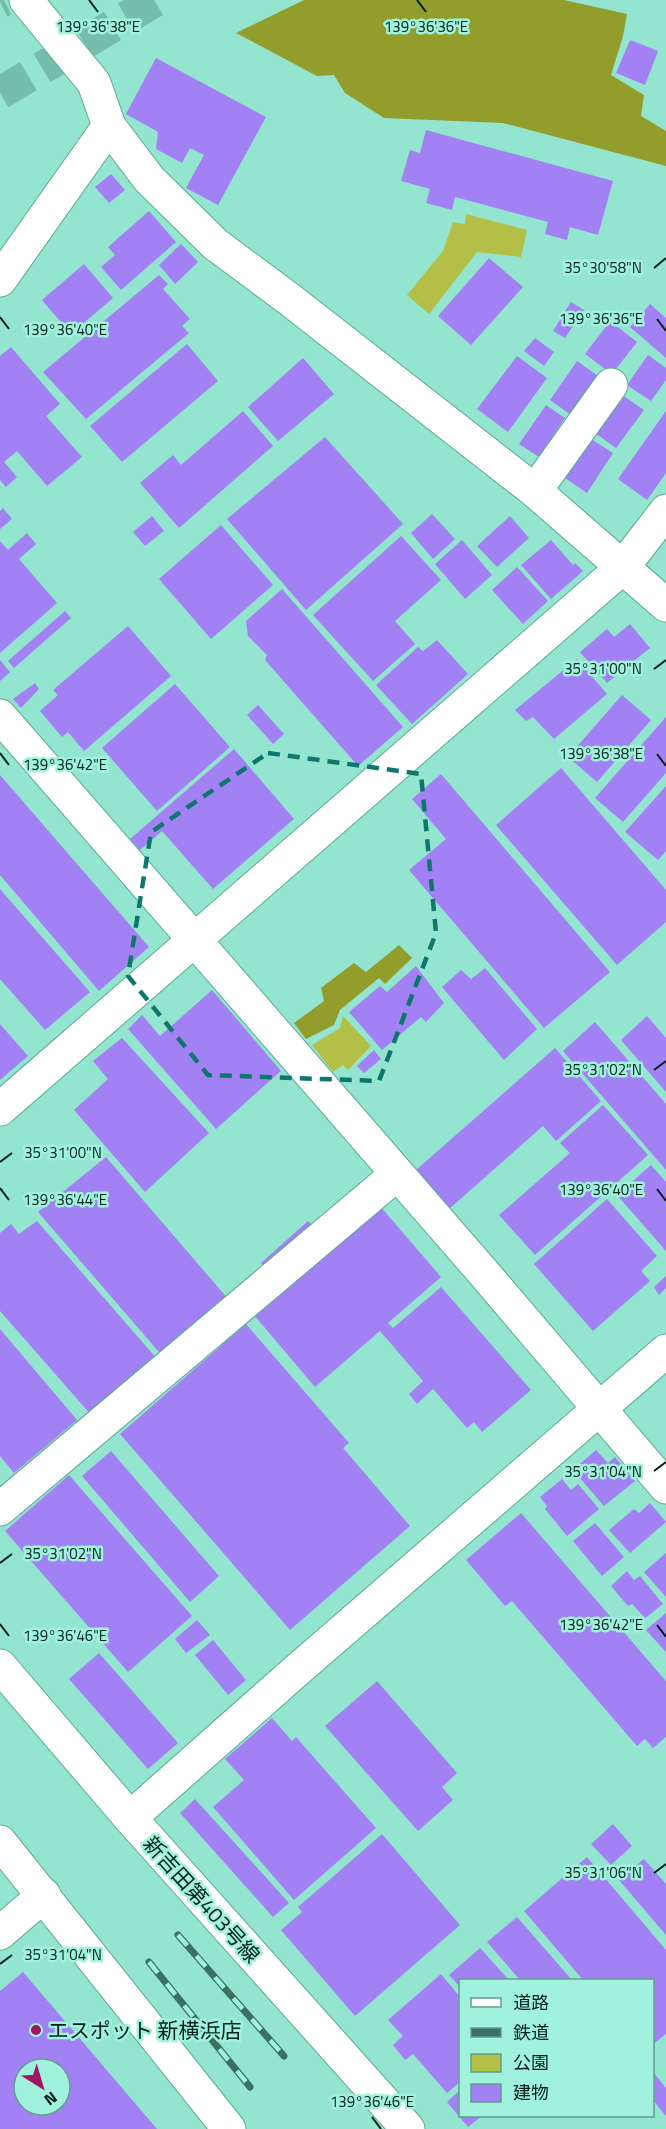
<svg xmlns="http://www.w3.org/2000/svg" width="666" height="2129" font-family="'Titillium Web','Noto Sans JP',sans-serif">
  <rect width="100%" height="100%" fill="#94e5cf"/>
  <!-- green -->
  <g fill="#b3bf46">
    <polygon points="466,214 527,230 521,257 477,252 429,314 407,295 443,251 453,222 465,224"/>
    <polygon points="343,1016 371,1046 348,1070 343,1065 333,1072 312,1045 340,1028"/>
  </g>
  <!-- forest -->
  <g fill="#929d2b">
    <polygon points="304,0 564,0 627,14 623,36 611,75 644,95 641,116 666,131 666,166 503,123 384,118 345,93 334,75 317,76 236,33"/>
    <polygon points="399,945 412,958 385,984 379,978 340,1010 334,1025 306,1039 294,1023 324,1001 321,988 354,963 366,972"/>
  </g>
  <!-- building -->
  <g fill="#a281f5" fill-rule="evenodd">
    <polygon points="630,40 658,51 645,85 616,73"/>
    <polygon points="156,58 266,117 218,205 186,188 204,155 190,148 182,163 156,149 158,132 126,114"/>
    <polygon points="426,130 613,181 598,235 570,227 567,240 545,234 548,222 455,197 452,210 426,203 430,189 401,181 410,150 420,153"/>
    <polygon points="111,174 125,190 109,203 95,187"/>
    <polygon points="149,211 176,242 121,290 101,267 115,255 108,247"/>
    <polygon points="181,244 198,262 175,284 159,265"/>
    <polygon points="489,258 523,287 471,345 438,316"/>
    <polygon points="84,264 113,298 71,334 42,300"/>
    <polygon points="159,275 168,284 163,289 190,319 182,326 189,333 86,419 43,372"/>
    <polygon points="571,302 584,310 565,338 553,331"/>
    <polygon points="650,304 666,318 666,358 630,327"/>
    <polygon points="610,321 637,342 612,374 585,354"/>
    <polygon points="535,338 554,352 544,366 524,351"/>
    <polygon points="187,344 218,381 122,462 90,426"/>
    <polygon points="11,347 60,404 46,416 82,457 47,486 17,451 4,462 17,477 6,487 0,480 0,356"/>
    <polygon points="648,355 666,368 666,380 651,401 627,385"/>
    <polygon points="517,356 547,378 508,432 477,409"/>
    <polygon points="303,358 334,394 278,441 248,407"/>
    <polygon points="577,361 598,376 571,415 550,400"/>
    <polygon points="619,393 644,410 616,448 592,431"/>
    <polygon points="546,405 565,418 539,457 519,444"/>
    <polygon points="243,411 273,446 179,528 140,483 173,455 181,465"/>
    <polygon points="666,411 666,473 647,500 618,479"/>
    <polygon points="325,437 403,524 306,610 227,519"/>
    <polygon points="588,437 613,453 587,493 562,476"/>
    <polygon points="3,508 12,519 0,529 0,511"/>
    <polygon points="432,514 455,539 433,559 411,533"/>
    <polygon points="152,516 164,531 145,546 133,532"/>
    <polygon points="510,516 529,538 497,567 477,546"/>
    <polygon points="221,525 273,585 211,639 159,579"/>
    <polygon points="27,533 36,544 19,559 57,603 0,653 0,541 8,550"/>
    <polygon points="401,536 441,580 395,621 415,644 373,681 313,615"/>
    <polygon points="462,540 492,575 465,599 435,564"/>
    <polygon points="551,540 573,565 575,563 583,571 551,599 521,565"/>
    <polygon points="517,567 548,601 523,624 492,590"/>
    <polygon points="282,589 403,727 358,766 265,660 267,655 248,636 246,621"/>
    <polygon points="65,611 71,618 14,668 8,661"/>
    <polygon points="630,624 650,648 607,683 580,652 607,629 614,637"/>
    <polygon points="128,626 171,676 84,751 68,732 62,737 40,711 58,695 53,690"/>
    <polygon points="437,640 468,674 412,724 376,685 418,647 423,651"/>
    <polygon points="577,659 607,694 554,739 533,717 526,721 515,710"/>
    <polygon points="0,660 10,672 0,681"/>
    <polygon points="35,683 39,689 21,708 13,699"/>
    <polygon points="175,684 230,747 157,811 102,748"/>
    <polygon points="622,695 651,720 597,782 568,757"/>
    <polygon points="258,705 284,734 273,744 247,715"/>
    <polygon points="666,717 666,773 623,822 595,798"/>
    <polygon points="234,749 294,819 213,889 162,831 140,850 130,839"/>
    <polygon points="561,768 666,890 666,922 617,965 496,825"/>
    <polygon points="441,774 610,972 544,1028 409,870 446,839 412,799"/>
    <polygon points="0,775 149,947 99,991 0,875"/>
    <polygon points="666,786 666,851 658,860 625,832"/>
    <polygon points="0,889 90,992 45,1030 0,979"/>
    <polygon points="416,966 444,1003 426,1022 421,1017 382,1050 349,1012 380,986 387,992"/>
    <polygon points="485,968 537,1029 504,1060 442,987 461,970 471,979"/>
    <polygon points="212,990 281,1071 216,1129 128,1029 142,1015 160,1036"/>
    <polygon points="647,1016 666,1038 666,1092 621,1040"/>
    <polygon points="595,1022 666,1104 666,1170 563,1051"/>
    <polygon points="0,1024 28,1056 0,1080"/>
    <polygon points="122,1038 209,1133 145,1192 74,1110 108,1079 93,1061"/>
    <polygon points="555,1048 601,1101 556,1141 543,1126 449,1209 416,1170"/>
    <polygon points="374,1050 381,1059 364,1073 357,1066"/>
    <polygon points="603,1105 648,1155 535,1255 499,1215 570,1153 560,1143"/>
    <polygon points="106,1157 229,1300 165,1359 38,1212"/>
    <polygon points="651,1165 666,1182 666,1251 617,1195"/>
    <polygon points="607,1199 657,1256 641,1271 650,1281 593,1331 534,1264"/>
    <polygon points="380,1206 441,1277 388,1323 393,1328 441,1287 531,1390 482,1432 474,1422 467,1428 433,1389 417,1404 409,1394 423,1381 380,1331 315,1387 254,1315"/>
    <polygon points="37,1221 158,1360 93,1417 0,1311 0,1233 11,1224 19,1234"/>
    <polygon points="308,1221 316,1229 268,1271 261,1263"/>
    <polygon points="666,1276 666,1288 659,1295 654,1287"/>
    <polygon points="246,1324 349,1443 343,1448 410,1526 290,1630 120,1434"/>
    <polygon points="0,1329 77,1420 14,1473 0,1456"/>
    <polygon points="596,1450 608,1463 615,1457 635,1481 604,1506 573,1470"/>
    <polygon points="111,1451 219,1576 190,1602 82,1476"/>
    <polygon points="69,1475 192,1616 128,1672 5,1531"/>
    <polygon points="562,1479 571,1490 578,1484 599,1509 567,1536 545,1509 547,1506 540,1497"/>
    <polygon points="650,1503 666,1522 630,1553 609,1530 634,1509 639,1513"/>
    <polygon points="521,1513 666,1681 666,1737 653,1748 645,1739 637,1746 512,1601 505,1606 466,1560"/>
    <polygon points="595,1523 624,1557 602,1576 573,1541"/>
    <polygon points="666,1553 666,1597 644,1572"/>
    <polygon points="627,1571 634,1580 640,1576 663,1604 645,1618 632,1604 628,1606 611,1586"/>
    <polygon points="666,1613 666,1652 646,1630"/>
    <polygon points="197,1620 210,1635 186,1653 175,1639"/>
    <polygon points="213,1640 246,1680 228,1695 195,1655"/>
    <polygon points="99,1653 178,1743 148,1769 69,1679"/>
    <polygon points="377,1681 457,1773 442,1787 453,1800 418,1831 325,1726"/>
    <polygon points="272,1718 292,1741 296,1737 376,1828 294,1900 213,1807 244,1780 225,1759"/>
    <polygon points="195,1799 289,1903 273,1917 180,1813"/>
    <polygon points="613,1824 632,1846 611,1865 591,1844"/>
    <polygon points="382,1834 460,1925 355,2016 281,1930 302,1912 298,1907"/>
    <polygon points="587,1857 666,1950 666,2034 652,2045 652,1980 583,1980 524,1911"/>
    <polygon points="644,1859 666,1884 666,1935 619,1880"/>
    <polygon points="517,1917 572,1980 520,1980 487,1942"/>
    <polygon points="480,1948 509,1980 460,1980 460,1987 449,1975"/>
    <path d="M 23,1972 L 157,2129 L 0,2129 L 0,1991 ZM 24,2069 L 60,2069 L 60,2105 L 24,2105 Z"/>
    <polygon points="441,1974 460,1997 460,2082 447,2093 413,2054 405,2060 393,2045 403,2036 388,2020"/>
    <polygon points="652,2071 666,2088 666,2116 652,2099"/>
    <polygon points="460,2090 460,2116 482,2116 468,2127 447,2102"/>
  </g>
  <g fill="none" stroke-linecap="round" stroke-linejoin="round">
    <!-- highway-tunnel -->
    <g stroke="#76beab" stroke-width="33" stroke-dasharray="33 16" stroke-linecap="butt">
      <polyline points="0,2 4,0"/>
      <polyline points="0,93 156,0"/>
    </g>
    <!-- minor casing -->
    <g stroke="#59aa95" stroke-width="35">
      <g id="minor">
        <polyline points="26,0 94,83 109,126 149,179 215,244 289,299 535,491 666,605"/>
        <polyline points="0,280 109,126"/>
        <polyline points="535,491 611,385"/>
        <polyline points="0,716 482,1271 666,1487"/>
        <polyline points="0,1109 622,568 666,511"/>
        <polyline points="0,1509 397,1174"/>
        <polyline points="0,1666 130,1818 408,2129"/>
        <polyline points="130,1818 296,1671 666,1351"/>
        <polyline points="0,1842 229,2129"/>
        <polyline points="0,1933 44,1895"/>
      </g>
    </g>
    <!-- minor -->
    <use href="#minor" stroke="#fff" stroke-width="33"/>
    <!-- rail casing -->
    <g stroke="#3b7063" stroke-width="7">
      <g id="rail">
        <polyline points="178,1935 284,2056"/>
        <polyline points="149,1962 250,2087"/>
      </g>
    </g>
    <!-- rail -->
    <use href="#rail" stroke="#a1f2dc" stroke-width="4.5" stroke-dasharray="14" stroke-linecap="butt"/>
  </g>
  <!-- marked area -->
  <path fill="none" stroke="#0f766e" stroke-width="4.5" stroke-dasharray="12 8" stroke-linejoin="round" d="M 268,753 L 421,774 L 436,933 L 379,1081 L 208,1075 L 128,976 L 151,832 Z"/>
  <!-- ticks -->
  <path fill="none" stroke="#00211a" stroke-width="2" d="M 89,0 L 98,12M 417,0 L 426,12M 654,268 L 666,258M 0,317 L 9,329M 657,319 L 666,331M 654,669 L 666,660M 0,753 L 9,765M 657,754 L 666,766M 654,1070 L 666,1061M 0,1162 L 12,1153M 0,1188 L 9,1200M 657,1189 L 666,1201M 654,1471 L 666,1462M 0,1563 L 12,1554M 0,1624 L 9,1636M 657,1625 L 666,1637M 654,1873 L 666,1864M 0,1964 L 12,1955M 372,2117 L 381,2129"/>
  <!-- markers -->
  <circle fill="#a11660" stroke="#a1f2dc" stroke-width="2" cx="36" cy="2030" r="6"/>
  <g text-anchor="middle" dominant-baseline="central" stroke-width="5" stroke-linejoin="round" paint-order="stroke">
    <!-- street labels -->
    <g font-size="21" fill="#00211a" stroke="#a1f2dc">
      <text transform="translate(202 1899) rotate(48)">新吉田第403号線</text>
    </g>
    <!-- poi labels -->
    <g font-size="21" fill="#00211a" stroke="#a1f2dc" text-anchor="start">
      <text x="48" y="2030">エスポット 新横浜店</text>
    </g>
  </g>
  <g font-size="15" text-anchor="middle" fill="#00211a" stroke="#a1f2dc" stroke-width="5" stroke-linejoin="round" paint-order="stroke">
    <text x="98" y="32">139°36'38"E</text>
    <text x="426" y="32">139°36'36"E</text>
    <text x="603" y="273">35°30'58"N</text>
    <text x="601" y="324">139°36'36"E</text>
    <text x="65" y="335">139°36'40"E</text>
    <text x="603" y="674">35°31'00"N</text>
    <text x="601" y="759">139°36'38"E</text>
    <text x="65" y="770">139°36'42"E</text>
    <text x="603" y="1075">35°31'02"N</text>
    <text x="63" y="1158">35°31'00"N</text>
    <text x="601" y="1195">139°36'40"E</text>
    <text x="65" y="1205">139°36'44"E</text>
    <text x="603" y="1477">35°31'04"N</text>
    <text x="63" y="1559">35°31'02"N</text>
    <text x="601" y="1630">139°36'42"E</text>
    <text x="65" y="1641">139°36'46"E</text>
    <text x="603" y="1878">35°31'06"N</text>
    <text x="63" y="1960">35°31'04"N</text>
    <text x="372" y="2107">139°36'46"E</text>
  </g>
  <!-- legend -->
  <rect x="459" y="1979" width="195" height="138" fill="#a1f2dc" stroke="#619e8e" stroke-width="1.5"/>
  <rect x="471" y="1998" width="30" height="9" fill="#ffffff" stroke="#619e8e" stroke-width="1.5"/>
  <text x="513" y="2009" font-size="18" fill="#00211a">道路</text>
  <rect x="471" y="2028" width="30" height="9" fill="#3b7063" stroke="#619e8e" stroke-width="1.5"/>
  <text x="513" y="2039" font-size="18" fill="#00211a">鉄道</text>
  <rect x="471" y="2054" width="30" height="18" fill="#b3bf46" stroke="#619e8e" stroke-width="1.5"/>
  <text x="513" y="2069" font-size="18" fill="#00211a">公園</text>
  <rect x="471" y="2084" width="30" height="18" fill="#a281f5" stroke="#619e8e" stroke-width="1.5"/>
  <text x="513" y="2099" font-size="18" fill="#00211a">建物</text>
  <!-- north arrow -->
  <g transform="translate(42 2087) rotate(143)"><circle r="28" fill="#a1f2dc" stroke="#619e8e" stroke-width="1.5"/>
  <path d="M0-4.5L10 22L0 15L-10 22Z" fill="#a11660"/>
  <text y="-9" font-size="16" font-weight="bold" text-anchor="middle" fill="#00211a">N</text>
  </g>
</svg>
